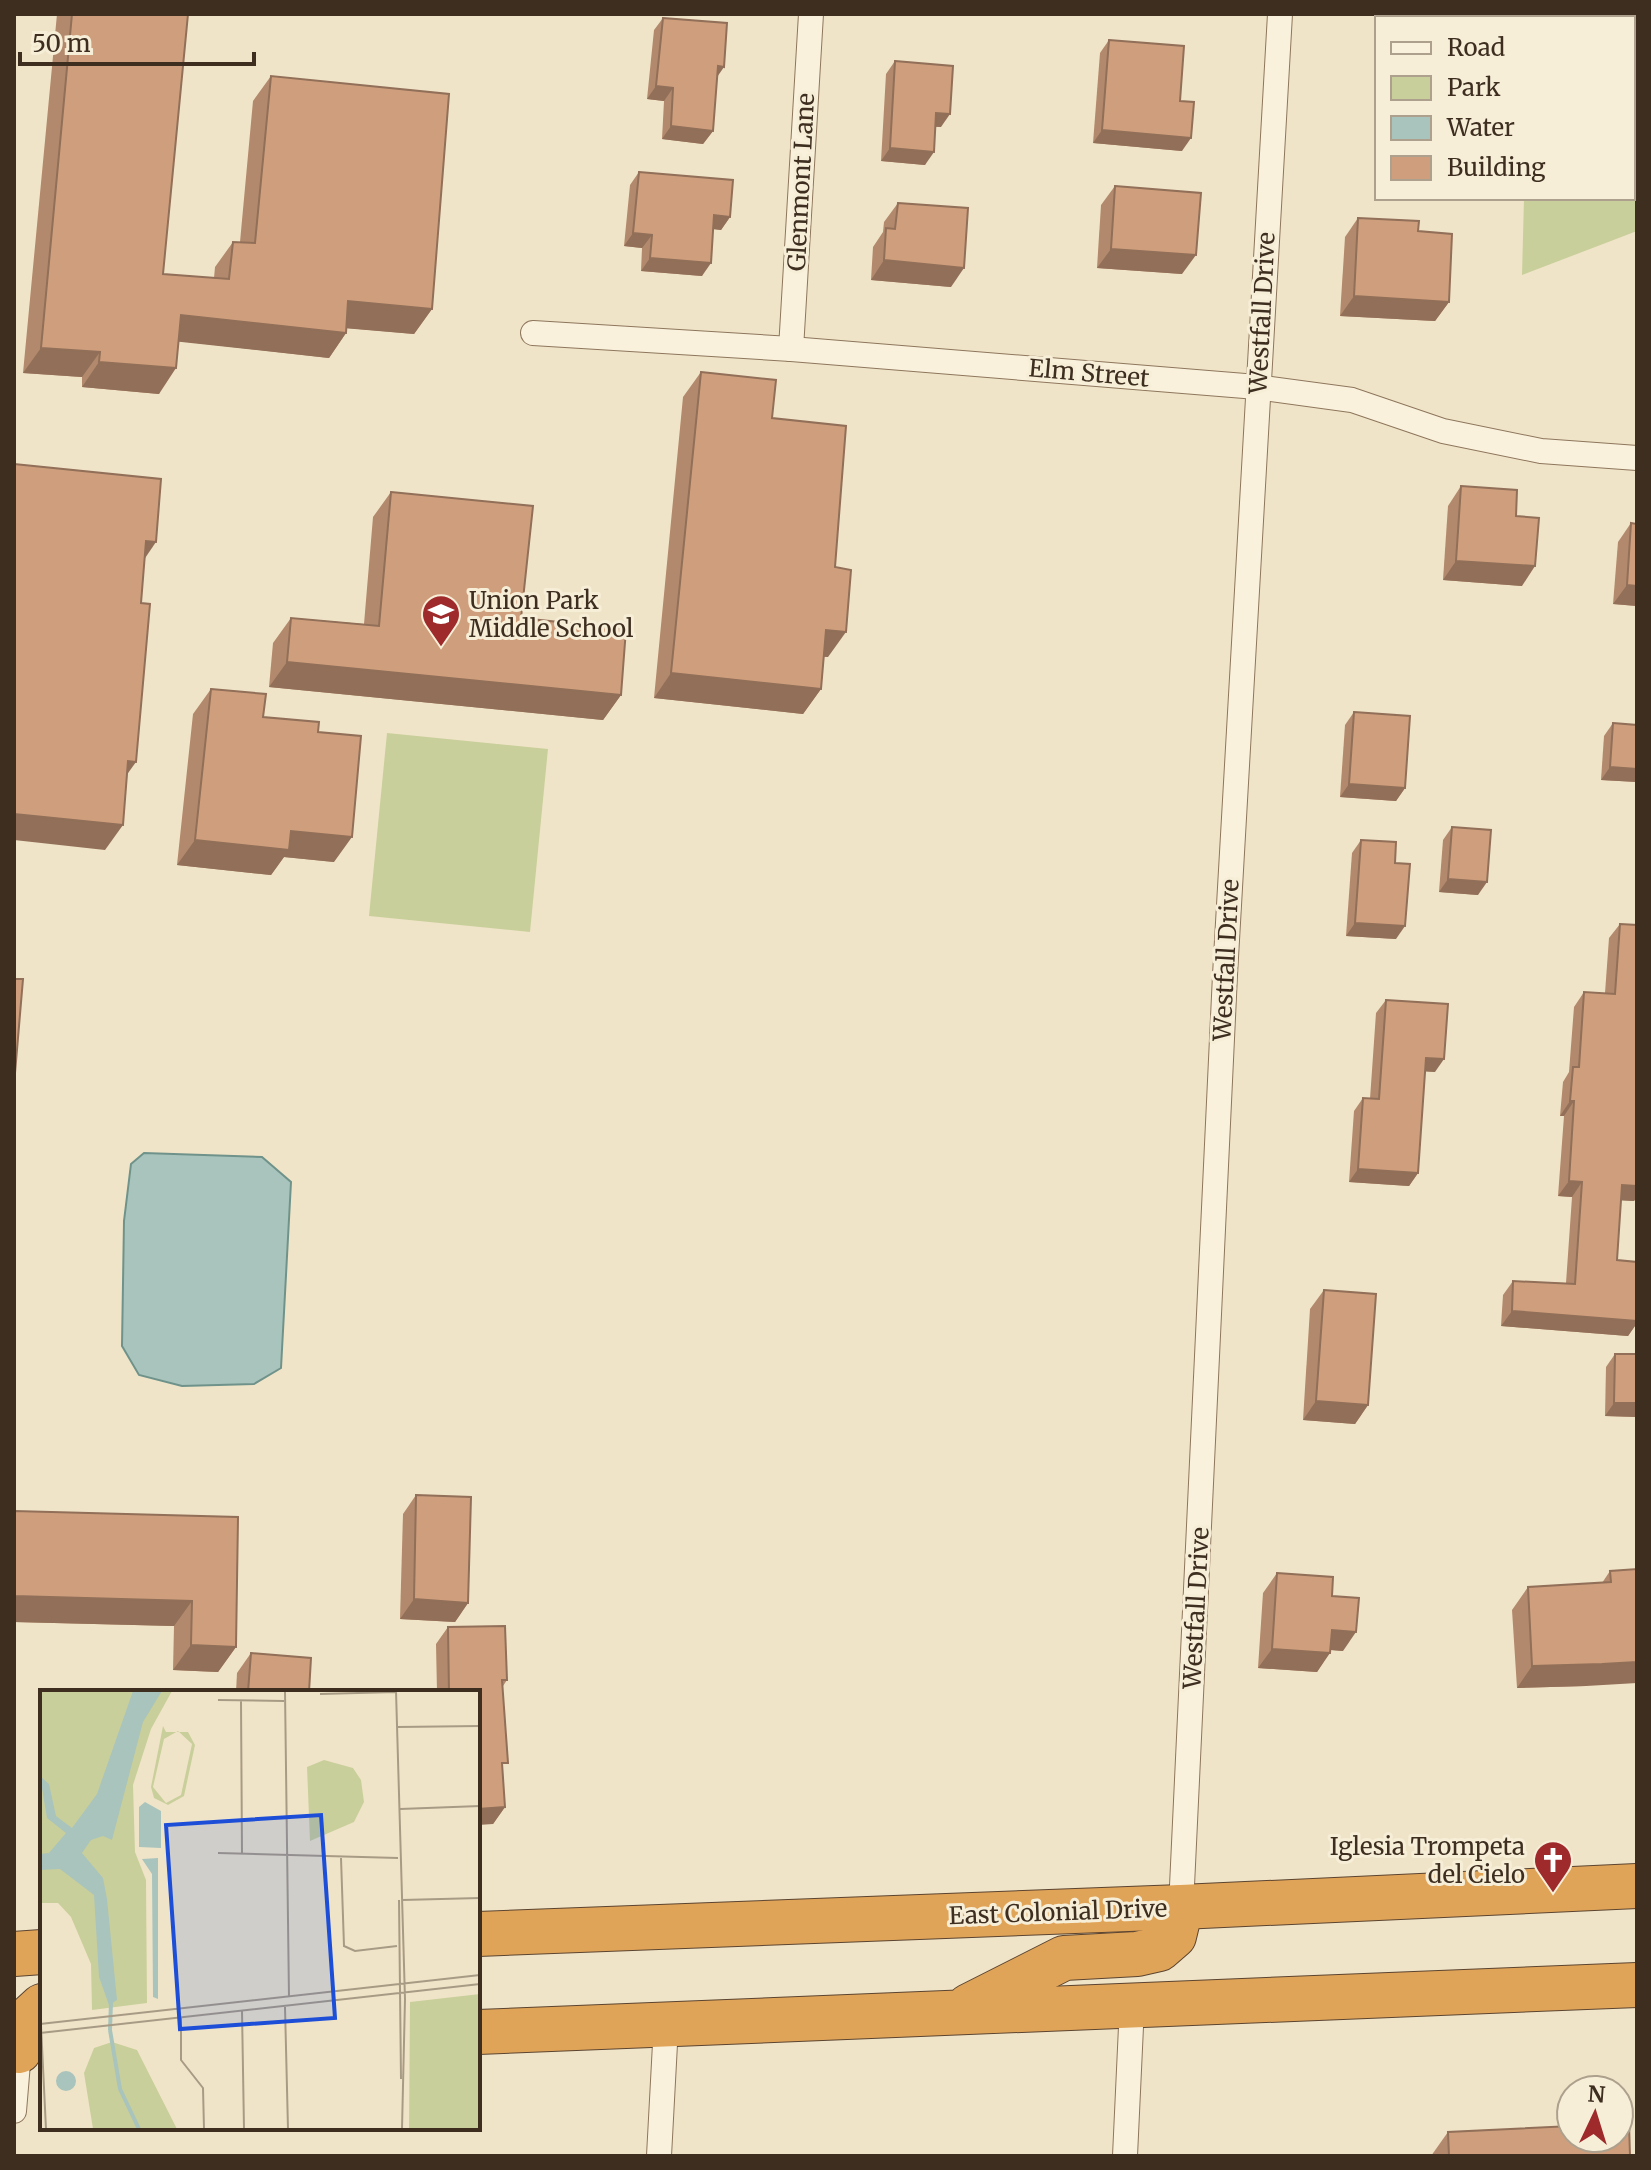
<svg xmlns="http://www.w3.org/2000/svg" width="1651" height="2170" font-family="Merriweather,serif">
  <rect width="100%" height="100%" fill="#f0e4c8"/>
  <!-- green -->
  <g fill="#c9cf9b">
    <polygon points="1528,14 1637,14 1637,231 1522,275 1524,198 1633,198 1633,18 1528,18"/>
    <polygon points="387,733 548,749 530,932 369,916"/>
  </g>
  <!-- water -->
  <polygon fill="#a9c4bc" stroke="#6f938a" stroke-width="2" points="144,1153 262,1157 291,1182 281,1368 254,1384 182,1386 139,1375 122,1346 124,1221 131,1164"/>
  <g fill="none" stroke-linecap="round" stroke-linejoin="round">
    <!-- street casing -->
    <g stroke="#8d765c" stroke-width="26">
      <g id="street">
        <polyline points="533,333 791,349 1257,387 1352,400 1443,431 1541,451 1637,458"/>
        <polyline points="791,349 811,14"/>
        <polyline points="1181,1907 1225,975 1280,14"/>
        <polyline points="14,2111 19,2051"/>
        <polyline points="659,2156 666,2025"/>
        <polyline points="1125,2156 1132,2005"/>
      </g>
    </g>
    <!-- highway casing -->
    <g stroke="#5b4430" stroke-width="46">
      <g id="highway">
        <polyline points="478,1934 1181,1907 1637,1886"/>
        <polyline points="14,1954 42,1952"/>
        <polyline points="969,2006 1064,1958 1137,1954 1159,1949 1174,1936 1181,1907"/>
        <polyline points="478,2032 1637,1985"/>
        <polyline points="19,2051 30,2017 42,2006"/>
      </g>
    </g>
    <!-- street -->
    <use href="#street" stroke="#faf1dc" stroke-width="24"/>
    <!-- highway -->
    <use href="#highway" stroke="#e0a458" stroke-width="44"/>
  </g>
  <!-- wall -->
  <g fill="#b2896c">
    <polygon points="57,14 188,14 163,274 214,278 215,267 233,242 240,242 253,101 271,76 432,309 414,334 347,328 346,333 329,358 179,341 159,394 82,387 82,377 23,373"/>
    <polygon points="663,18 717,77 713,131 703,144 662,139 664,101 647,99 654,30"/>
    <polygon points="1109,40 1180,101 1182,151 1093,143 1100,53"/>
    <polygon points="895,61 941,127 936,127 925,165 881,161 886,74"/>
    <polygon points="639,172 730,217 721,230 713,229 702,276 641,271 642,248 624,246 630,185"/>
    <polygon points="1115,186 1182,274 1097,268 1101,205"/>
    <polygon points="898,203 951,287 871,280 873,247 883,232 884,222"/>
    <polygon points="1358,218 1418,231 1449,302 1435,321 1340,316 1345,237"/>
    <polygon points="701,372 772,418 828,657 824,657 821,689 803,714 654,698 683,397"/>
    <polygon points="1461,486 1516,516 1522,586 1443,580 1448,506"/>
    <polygon points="391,492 521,618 621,695 603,720 269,687 273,643 291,618 364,624 373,517"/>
    <polygon points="1631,523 1637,524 1637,606 1613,604 1618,542"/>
    <polygon points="211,689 263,717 318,732 334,862 284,857 271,875 177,865 193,714"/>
    <polygon points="1354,712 1405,788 1396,801 1340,797 1345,725"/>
    <polygon points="1613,723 1637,725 1637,782 1601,780 1604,736"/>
    <polygon points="1452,827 1478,895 1439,892 1443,840"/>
    <polygon points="1361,840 1395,863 1396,939 1346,936 1352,853"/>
    <polygon points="1620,924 1637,925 1637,1197 1634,1201 1621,1200 1617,1260 1637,1262 1637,1323 1628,1336 1501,1326 1503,1295 1513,1281 1566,1283 1572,1197 1558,1196 1564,1116 1560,1116 1563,1082 1569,1072 1574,1007 1584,992 1605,993 1609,938"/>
    <polygon points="1386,1000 1435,1072 1425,1071 1418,1173 1409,1186 1349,1182 1354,1111 1363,1098 1370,1099 1376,1013"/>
    <polygon points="1324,1290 1368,1405 1355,1424 1303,1420 1310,1309"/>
    <polygon points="1615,1354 1637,1354 1637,1417 1605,1416 1606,1367"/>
    <polygon points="416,1495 468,1603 455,1622 400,1619 403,1514"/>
    <polygon points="14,1511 238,1517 236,1647 218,1672 173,1670 174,1626 14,1622"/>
    <polygon points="1637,1569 1586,1686 1517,1688 1512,1610 1528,1587 1602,1583 1610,1571"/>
    <polygon points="1277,1573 1332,1596 1343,1651 1331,1650 1317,1672 1258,1668 1263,1593"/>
    <polygon points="448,1627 507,1680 503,1686 502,1771 505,1807 493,1824 478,1692 437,1692 436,1644"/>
    <polygon points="251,1653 309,1692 236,1692 237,1673"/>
    <polygon points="1448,2132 1630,2156 1431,2156"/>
  </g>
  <!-- shaded-wall -->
  <g fill="#916f58">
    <polygon points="718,66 724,67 715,80"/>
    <polygon points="656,86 673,88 664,101 647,99"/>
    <polygon points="936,113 950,114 941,127 927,126"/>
    <polygon points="671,126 713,131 703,144 662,139"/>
    <polygon points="1102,130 1191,138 1182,151 1093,143"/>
    <polygon points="890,148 934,152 925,165 881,161"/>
    <polygon points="714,215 730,217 721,230 705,228"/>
    <polygon points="633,233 652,235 642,248 624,246"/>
    <polygon points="1111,249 1196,255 1182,274 1097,268"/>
    <polygon points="650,258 711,263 702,276 641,271"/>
    <polygon points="884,260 964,268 951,287 871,280"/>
    <polygon points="1354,296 1449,302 1435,321 1340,316"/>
    <polygon points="348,301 432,309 414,334 331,327"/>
    <polygon points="181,315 346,333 329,358 163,340"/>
    <polygon points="41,348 100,352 82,377 23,373"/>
    <polygon points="99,362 176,368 159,394 82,387"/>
    <polygon points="146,541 156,542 139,567"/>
    <polygon points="1456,561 1535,566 1522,586 1443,580"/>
    <polygon points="1627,585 1637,586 1637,606 1613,604"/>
    <polygon points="826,630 846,632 828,657 809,655"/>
    <polygon points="287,662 621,695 603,720 269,687"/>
    <polygon points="671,673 821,689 803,714 654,698"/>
    <polygon points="128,761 136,762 118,787"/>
    <polygon points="1610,767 1637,769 1637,782 1601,780"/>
    <polygon points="1349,784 1405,788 1396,801 1340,797"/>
    <polygon points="14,814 123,825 105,850 14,840"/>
    <polygon points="291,831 352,837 334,862 284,857 271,875 177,865 195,840"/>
    <polygon points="1448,879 1487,882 1478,895 1439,892"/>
    <polygon points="1355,923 1405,926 1396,939 1346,936"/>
    <polygon points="1426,1058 1444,1059 1435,1072 1417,1071"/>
    <polygon points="1570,1101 1574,1101 1564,1116 1560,1116"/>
    <polygon points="1358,1169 1418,1173 1409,1186 1349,1182"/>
    <polygon points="1569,1181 1582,1182 1572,1197 1558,1196"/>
    <polygon points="1622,1185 1637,1186 1637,1197 1634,1201 1612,1200"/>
    <polygon points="1512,1311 1637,1321 1637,1323 1628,1336 1501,1326"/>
    <polygon points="1316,1401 1368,1405 1355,1424 1303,1420"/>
    <polygon points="1614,1403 1637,1403 1637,1417 1605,1416"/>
    <polygon points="14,1596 192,1601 174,1626 14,1622"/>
    <polygon points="414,1599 468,1603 455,1622 400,1619"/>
    <polygon points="1332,1630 1356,1632 1343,1651 1319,1649"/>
    <polygon points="191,1645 236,1647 218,1672 173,1670"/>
    <polygon points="1272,1649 1330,1653 1317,1672 1258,1668"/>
    <polygon points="1637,1662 1637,1683 1586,1686 1517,1688 1532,1666"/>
    <polygon points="505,1807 493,1824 478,1825 478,1809"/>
  </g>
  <!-- building -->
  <g fill="#cf9f7d" stroke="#916f58" stroke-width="2">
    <polygon points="72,14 188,14 163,274 229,279 233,242 255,243 271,76 449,94 432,309 348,301 346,333 181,315 176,368 99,362 100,352 41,348"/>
    <polygon points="663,18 727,23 724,67 718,66 713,131 671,126 673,88 656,86"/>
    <polygon points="1109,40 1184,46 1180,101 1194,102 1191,138 1102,130"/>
    <polygon points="895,61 953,66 950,114 936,113 934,152 890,148"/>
    <polygon points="639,172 733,180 730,217 714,215 711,263 650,258 652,235 633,233"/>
    <polygon points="1115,186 1201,193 1196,255 1111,249"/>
    <polygon points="898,203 968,208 964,268 884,260 886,228 895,229"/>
    <polygon points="1358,218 1419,221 1418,231 1452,234 1449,302 1354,296"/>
    <polygon points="701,372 776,380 772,418 846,426 835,567 851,570 846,632 826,630 821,689 671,673"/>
    <polygon points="14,464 161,479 156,542 146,541 141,603 150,604 136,762 128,761 123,825 14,814"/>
    <polygon points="1461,486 1517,490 1516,516 1539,518 1535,566 1456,561"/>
    <polygon points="391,492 533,506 521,618 626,629 621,695 287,662 291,618 379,626"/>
    <polygon points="1631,523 1637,524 1637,586 1627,585"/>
    <polygon points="211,689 266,694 263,717 319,722 318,732 361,736 352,837 291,831 289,850 195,840"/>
    <polygon points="1354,712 1410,716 1405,788 1349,784"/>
    <polygon points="1613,723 1637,725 1637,769 1610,767"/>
    <polygon points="1452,827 1491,830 1487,882 1448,879"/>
    <polygon points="1361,840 1396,842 1395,863 1410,864 1405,926 1355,923"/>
    <polygon points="1620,924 1637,925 1637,1186 1622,1185 1617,1260 1637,1262 1637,1321 1512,1311 1513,1281 1575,1284 1582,1182 1569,1181 1574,1101 1570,1101 1573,1067 1579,1067 1584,992 1615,994"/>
    <polygon points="14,979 23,979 14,1085"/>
    <polygon points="1386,1000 1448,1004 1444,1059 1426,1058 1418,1173 1358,1169 1363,1098 1379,1099"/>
    <polygon points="1324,1290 1376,1294 1368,1405 1316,1401"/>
    <polygon points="1615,1354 1637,1354 1637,1403 1614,1403"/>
    <polygon points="416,1495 471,1497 468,1603 414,1599"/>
    <polygon points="14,1511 238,1517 236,1647 191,1645 192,1601 14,1596"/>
    <polygon points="1637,1569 1637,1662 1602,1664 1532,1666 1528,1587 1611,1582 1610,1571"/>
    <polygon points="1277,1573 1333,1577 1332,1596 1359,1598 1356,1632 1332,1630 1330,1653 1272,1649"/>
    <polygon points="505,1626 507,1680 502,1680 508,1763 502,1763 505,1807 478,1809 478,1692 449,1692 448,1627"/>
    <polygon points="251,1653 311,1658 309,1692 248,1692"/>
    <polygon points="1629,2123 1630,2156 1449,2156 1448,2132 1571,2126 1571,2138 1619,2138 1619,2124"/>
  </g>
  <!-- icons -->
  <defs>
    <g id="school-pin" transform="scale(2)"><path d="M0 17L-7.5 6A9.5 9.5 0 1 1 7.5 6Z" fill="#9e2a2b" stroke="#f7eed8"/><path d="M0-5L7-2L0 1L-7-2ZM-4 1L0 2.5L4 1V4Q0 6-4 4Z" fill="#fff"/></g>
    <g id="church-pin" transform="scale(2)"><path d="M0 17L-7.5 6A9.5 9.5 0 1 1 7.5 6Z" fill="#9e2a2b" stroke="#f7eed8"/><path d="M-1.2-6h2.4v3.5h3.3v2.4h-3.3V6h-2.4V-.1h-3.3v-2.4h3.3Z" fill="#fff"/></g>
  </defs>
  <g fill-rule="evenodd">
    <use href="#school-pin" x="441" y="614"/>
    <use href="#church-pin" x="1553" y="1860"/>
  </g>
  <g text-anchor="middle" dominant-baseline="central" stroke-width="6" stroke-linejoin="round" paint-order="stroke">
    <!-- street labels -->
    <g font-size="24" fill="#3d2e20" stroke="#f7eed8">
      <text transform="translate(801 182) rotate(-87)">Glenmont Lane</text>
      <text transform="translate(1262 313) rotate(-87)">Westfall Drive</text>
      <text transform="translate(1089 373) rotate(5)">Elm Street</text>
      <text transform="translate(1226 960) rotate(-87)">Westfall Drive</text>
      <text transform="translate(1196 1608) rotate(-87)">Westfall Drive</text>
      <text transform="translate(1058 1912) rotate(-2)">East Colonial Drive</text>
    </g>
    <!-- poi labels -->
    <g font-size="24" fill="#3d2e20" stroke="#f7eed8" text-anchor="start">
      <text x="469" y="600">Union Park<tspan x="469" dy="28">Middle School</tspan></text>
      <text x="1525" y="1846" text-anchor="end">Iglesia Trompeta<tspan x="1525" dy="28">del Cielo</tspan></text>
    </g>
  </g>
  <!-- overview -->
  <g transform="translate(40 1690)">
    <rect width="440" height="440" fill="#f0e4c8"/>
    <path d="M 0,1 L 132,1 L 111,39 L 93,95 L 95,162 L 106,190 L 107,313 L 52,320 L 51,274 L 31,227 L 18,213 L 0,213 ZM 123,36 L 126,42 L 148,42 L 155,55 L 144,106 L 128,115 L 114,108 L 111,97 ZM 138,41 L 152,54 L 141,105 L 126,113 L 113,97 L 124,49 ZM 284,70 L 313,78 L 321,90 L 324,112 L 314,132 L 270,151 L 267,77 ZM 440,304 L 440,439 L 369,439 L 370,312 ZM 72,352 L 97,360 L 137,439 L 53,439 L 44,383 L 54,358 Z" fill="#c9cf9b" fill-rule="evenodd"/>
    <path d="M 93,1 L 122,1 L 103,32 L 72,150 L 63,146 L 51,150 L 42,163 L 63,188 L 67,209 L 77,310 L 69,315 L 59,287 L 54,205 L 20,179 L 0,180 L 0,164 L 9,163 L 26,143 L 7,128 L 0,86 L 9,94 L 16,126 L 32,138 L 57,104 ZM 105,112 L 121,121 L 121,158 L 99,157 L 99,117 ZM 118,168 L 118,309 L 113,307 L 112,184 L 102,169 ZM16 391a10 10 0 1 1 20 0a10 10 0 1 1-20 0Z" fill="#a9c4bc"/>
    <path fill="none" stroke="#a9c4bc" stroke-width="4" d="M 70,340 L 80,399 L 99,439M 70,340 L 71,312"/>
    <path fill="none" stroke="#a89b85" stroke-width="2" d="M 245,1 L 249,307M 356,1 L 365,309 L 362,439M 280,4 L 356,2M 178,10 L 244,11M 201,11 L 202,163M 357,37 L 440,36M 360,119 L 440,116M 178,163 L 358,168M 301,168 L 304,256 L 315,261 L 357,256M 359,210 L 361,389M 362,210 L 440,208M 0,315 L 6,439M 245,317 L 248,439M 202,321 L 204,439M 141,328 L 141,370 L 163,398 L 164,439M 0,334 L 440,285M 0,343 L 440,294"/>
    <path fill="#1d4ed8" fill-opacity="0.15" stroke="#1d4ed8" stroke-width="4" d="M 281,125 L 295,328 L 140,339 L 126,135 Z"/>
    <rect width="440" height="440" fill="none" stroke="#3d2e20" stroke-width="4"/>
  </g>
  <!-- border -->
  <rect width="1651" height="2170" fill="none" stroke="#3d2e20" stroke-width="32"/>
  <!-- legend -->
  <rect x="1375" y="16" width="260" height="184" fill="#f7eed8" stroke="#ada18e" stroke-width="2"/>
  <rect x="1391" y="42" width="40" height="12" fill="#faf1dc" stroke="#ada18e" stroke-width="2"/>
  <text x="1447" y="56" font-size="24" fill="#3d2e20">Road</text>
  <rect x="1391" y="76" width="40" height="24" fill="#c9cf9b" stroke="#ada18e" stroke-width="2"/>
  <text x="1447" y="96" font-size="24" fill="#3d2e20">Park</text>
  <rect x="1391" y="116" width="40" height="24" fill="#a9c4bc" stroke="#ada18e" stroke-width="2"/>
  <text x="1447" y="136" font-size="24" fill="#3d2e20">Water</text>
  <rect x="1391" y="156" width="40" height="24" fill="#cf9f7d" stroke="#ada18e" stroke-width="2"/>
  <text x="1447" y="176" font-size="24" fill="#3d2e20">Building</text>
  <!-- north arrow -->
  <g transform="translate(1595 2114) rotate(4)"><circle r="38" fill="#f7eed8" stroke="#ada18e" stroke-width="2"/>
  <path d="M0-6L14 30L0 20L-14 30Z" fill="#9e2a2b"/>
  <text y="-12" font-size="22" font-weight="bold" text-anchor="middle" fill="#3d2e20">N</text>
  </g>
  <!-- scale -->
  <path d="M20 52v12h234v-12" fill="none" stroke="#3d2e20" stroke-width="4"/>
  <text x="32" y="52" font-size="24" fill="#3d2e20" stroke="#f7eed8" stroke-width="6" paint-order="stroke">50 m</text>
</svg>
